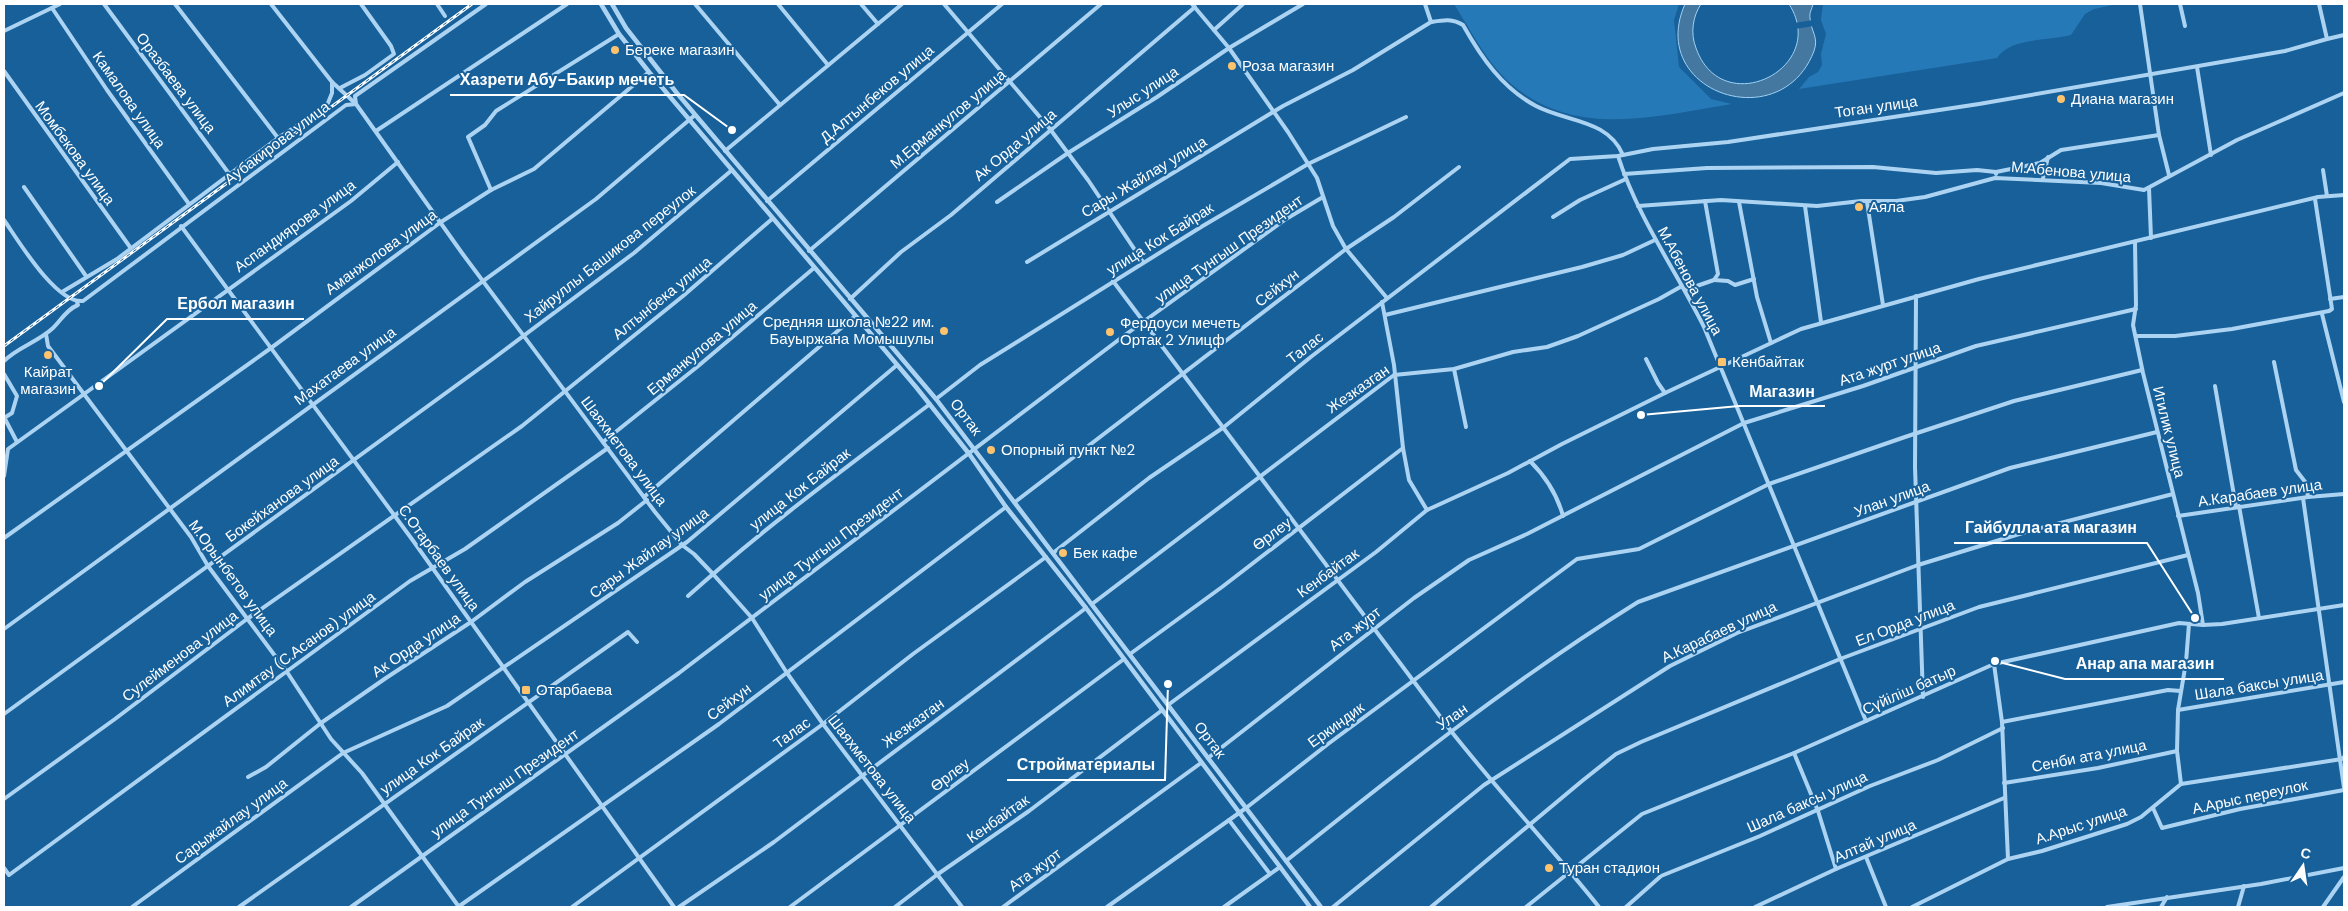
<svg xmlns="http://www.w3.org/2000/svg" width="2348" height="911" font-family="'DM Sans',sans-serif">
  <rect width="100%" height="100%" fill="#17609a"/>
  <!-- green -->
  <g fill="#2679b7">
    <path d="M 1454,4 L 1679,4 L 1674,20 L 1679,67 L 1711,99 L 1732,104 C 1655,116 1575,140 1509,82 C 1486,61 1470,29 1454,4 Z"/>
    <path d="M 1823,4 L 2118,4 L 2094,9 L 2085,14 L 2071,35 C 2050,41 2010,37 1997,58 L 1799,89 L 1809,77 L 1818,72 L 1822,65 L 1821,54 L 1826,34 L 1821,20 Z"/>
  </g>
  <!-- water -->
  <path fill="#4578a0" stroke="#9fd1f4" d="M 1685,4 L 1701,4 C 1693,16 1690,33 1696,48 C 1722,122 1830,68 1789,4 L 1813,4 C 1812,9 1809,13 1810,18 C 1811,32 1819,37 1814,51 C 1781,138 1646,92 1685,4 Z"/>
  <!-- pier -->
  <polygon fill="#17609a" points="1813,20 1814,26 1795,29 1794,23"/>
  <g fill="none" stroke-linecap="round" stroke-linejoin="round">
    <!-- minor -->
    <g stroke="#acd4f2" stroke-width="4">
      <polyline points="104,4 230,175"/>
      <polyline points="175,4 278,138"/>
      <polyline points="271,4 332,82 356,104 462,253 655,512 682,545 694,554 713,574 752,618 787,673 823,724 962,907"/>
      <polyline points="437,4 445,16"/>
      <polyline points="695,4 780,105"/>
      <polyline points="778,4 828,65"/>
      <polyline points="861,4 878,24"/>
      <polyline points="944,4 1050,129 1088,180 1143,262"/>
      <polyline points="1192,4 1229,48 1288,132 1317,178 1333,226 1346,249 1387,298"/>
      <path d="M 1425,4 L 1431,22 C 1443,20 1452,18 1463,25 C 1481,57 1502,88 1536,106 C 1566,122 1608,119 1623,155"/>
      <polyline points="2140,4 2159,135 2169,175"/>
      <polyline points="2180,4 2185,26"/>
      <polyline points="52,8 107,90 189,204"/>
      <polyline points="1214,30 1243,4"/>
      <polyline points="4,31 60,4"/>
      <polyline points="2327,39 2344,35"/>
      <polyline points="2197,67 2211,155"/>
      <polyline points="4,71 130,247"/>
      <polyline points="340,88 365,75 394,54 391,46 361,4"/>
      <polyline points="376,131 567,4"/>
      <polyline points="725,151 902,4"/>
      <path d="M 1618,156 C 1638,218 1675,269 1704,327 L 1866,721"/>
      <polyline points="2323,170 2327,196"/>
      <polyline points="1624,174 1707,168 1873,167 1936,173 1977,170 1996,172"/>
      <polyline points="1996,174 1996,172 2040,163 2061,150 2159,135"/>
      <polyline points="2043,178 2048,157"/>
      <polyline points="24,187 86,276"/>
      <polyline points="2149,188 2151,238"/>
      <polyline points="491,190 468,137 485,125 496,111 619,34"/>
      <polyline points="767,201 1002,4"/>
      <polyline points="997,202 1068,153 1157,97 1229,48 1303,4"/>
      <polyline points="1739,202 1757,297 1771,343"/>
      <polyline points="1867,202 1883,305"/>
      <polyline points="1638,206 1721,200 1817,206 1861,201 1896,201 1925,197 1995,178 2101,183 2144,190 2237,140 2344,93"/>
      <polyline points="1805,206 1821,322"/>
      <polyline points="1553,217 1580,200 1626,179"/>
      <path d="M 4,220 C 18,240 56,304 83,301 L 346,105 L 356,104 L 355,96 L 486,4"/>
      <polyline points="181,226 414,542 674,907"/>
      <polyline points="2135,242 2136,305 2133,325 2143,373 2198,593 2203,625"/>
      <polyline points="809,251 1101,4"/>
      <polyline points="1027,262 1283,106 1353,70 1431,22"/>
      <polyline points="1714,280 1728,281 1735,285 1754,279"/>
      <path d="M 1113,281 L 1451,731 C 1499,792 1551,847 1599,907"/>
      <polyline points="1685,290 1714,280 1718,274 1705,201"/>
      <polyline points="62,292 117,259 278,138 311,117 328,103 332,93 332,82"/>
      <polyline points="1916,296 1915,467 1923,697"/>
      <polyline points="850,299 901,252 951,215 1195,7"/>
      <polyline points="2330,299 2344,297"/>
      <polyline points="1382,302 1394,365 1403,448 1409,480 1427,510"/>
      <polyline points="2322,314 2344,402"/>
      <polyline points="1385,315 1582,267 1623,255 1655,240"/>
      <polyline points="46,334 48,346 191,537 208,566 287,672 331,739 362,773 459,907"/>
      <polyline points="2137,336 2175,336 2232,329 2329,311 2332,309 2315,199"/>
      <polyline points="1646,359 1658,383 1665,393"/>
      <path d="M 4,361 C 18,347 38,342 53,328 C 61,320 67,309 78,305 L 77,302"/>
      <polyline points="2274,362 2296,470 2306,483 2308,497"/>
      <polyline points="1454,369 1466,427"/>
      <polyline points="4,374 17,396 12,413 4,418"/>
      <polyline points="2215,386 2236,507"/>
      <polyline points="936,399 980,365 1201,227 1308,164 1406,117"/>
      <polyline points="4,417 17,442"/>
      <polyline points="603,442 697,367 814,268"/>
      <path d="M 1530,461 C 1546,477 1557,494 1563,516"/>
      <polyline points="4,476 8,449 351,201 398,162"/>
      <polyline points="644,497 854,317"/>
      <polyline points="2303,498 2344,788"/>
      <polyline points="1015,502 1346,249 1394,217 1459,167"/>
      <polyline points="2239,506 2259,618"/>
      <polyline points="2178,516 2308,497 2344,494"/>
      <polyline points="4,538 271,348 441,222 491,190 534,169 649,72"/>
      <polyline points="1053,553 1149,478 1224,427 1312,356 1570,159 1618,156 1653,149 1728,142 1979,104 2285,51 2327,39 2319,4"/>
      <path d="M 688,596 C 765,527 848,466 930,404"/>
      <polyline points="1092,604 1394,375 1454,369 1513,352 1547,347 1578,336 1659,299 1682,286"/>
      <polyline points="4,629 596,199 695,115"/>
      <polyline points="1130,654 1222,587 1403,448"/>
      <polyline points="1994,664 2002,722 2008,859"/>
      <polyline points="1168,705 1376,552 1427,510 1508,473 1562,444 1665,393 1801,329 1979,279 2318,197 2344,195"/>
      <polyline points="2178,710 2344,682"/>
      <polyline points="4,714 494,358 634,253 732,170"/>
      <polyline points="2002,722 2168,690 2181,691"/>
      <polyline points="1794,753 1818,811 1836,869"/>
      <polyline points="1208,758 1414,598 1469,560 1527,534 1744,423 1863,386 1976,346 2136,309"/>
      <polyline points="248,777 266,767 321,723 386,678 471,622 525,582 618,523 647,500"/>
      <polyline points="2004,783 2098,768 2177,751"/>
      <polyline points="2181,784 2177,751 2178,710 2186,662 2189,624"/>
      <polyline points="4,799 115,719 247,619 522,426 683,296 772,219"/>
      <polyline points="2153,808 2162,828 2240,809 2344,790"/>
      <polyline points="1229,820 1270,874"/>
      <polyline points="1866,857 1886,907"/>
      <path d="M 1286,861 C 1400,770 1514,679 1638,602 L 2010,468 L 2157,432"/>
      <polyline points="4,868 9,875 410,581 465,549 608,448"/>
      <polyline points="132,907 343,753 447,706 687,542 897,365"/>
      <polyline points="239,907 628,632 637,642"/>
      <polyline points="351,907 679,673 1125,335 1286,219 1323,197"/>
      <polyline points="458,907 719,724 1006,507"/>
      <polyline points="572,907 823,724 913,654 1046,557"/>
      <polyline points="679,907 774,842 1086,608"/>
      <polyline points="790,907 1124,659"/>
      <polyline points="895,907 938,874 1029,811 1161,711"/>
      <polyline points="1003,907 1201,763"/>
      <polyline points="1107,907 1246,808 1328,744 1577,559 1639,549 1769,484 1905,437 2014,401 2142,370"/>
      <polyline points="1224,907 1280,867"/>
      <polyline points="1333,907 1484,785 1670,666 1737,633 1918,565 2029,531 2173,494"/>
      <polyline points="1431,907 1582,781 1616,754 1641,742 1840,659 1979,607 2188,555"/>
      <polyline points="1526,907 1642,814 1794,753 1994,664 2179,623 2203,625 2222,624 2344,605"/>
      <polyline points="1626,907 1661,876 1760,836 1870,786 1938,760 2003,728"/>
      <polyline points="1755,907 1836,869 2004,798"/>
      <polyline points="1912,907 2008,859 2042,851 2127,824 2141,817 2181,784 2342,759 2344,757"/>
      <polyline points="2107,907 2261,884 2344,868"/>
      <polyline points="2161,907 2167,897"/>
      <polyline points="2238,907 2244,886"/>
      <polyline points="2323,907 2344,877"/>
    </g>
    <!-- tertiary -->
    <g stroke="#acd4f2" stroke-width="4.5">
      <polyline points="601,4 619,34 649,72 916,387 970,455 1006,507 1086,608 1310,907"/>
      <polyline points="612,4 626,28 676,92 936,399 1321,907"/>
    </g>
    <!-- rail casing -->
    <g stroke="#fff" stroke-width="3">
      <polyline id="rail" points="4,346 472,4"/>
    </g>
    <!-- rail -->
    <use href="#rail" stroke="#17609a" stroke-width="1" stroke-dasharray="4" stroke-linecap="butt"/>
  </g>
  <!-- markers -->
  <g fill="#ffc36d" stroke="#17609a" stroke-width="2">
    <circle cx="615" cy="50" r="5"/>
    <circle cx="1232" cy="66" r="5"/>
    <circle cx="2061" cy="99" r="5"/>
    <circle cx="1859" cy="207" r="5"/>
    <circle cx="944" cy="331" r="5"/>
    <circle cx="1110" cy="332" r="5"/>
    <circle cx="48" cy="355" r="5"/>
    <rect x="1717" y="357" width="10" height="10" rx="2.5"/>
    <circle cx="991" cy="450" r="5"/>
    <circle cx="1063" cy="553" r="5"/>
    <rect x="521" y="685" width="10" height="10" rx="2.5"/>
    <circle cx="1549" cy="868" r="5"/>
  </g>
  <g text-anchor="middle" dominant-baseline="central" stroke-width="4" stroke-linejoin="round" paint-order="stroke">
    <!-- poi labels -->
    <g font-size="15" fill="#fff" stroke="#17609a" text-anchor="start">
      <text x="625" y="50">Береке магазин</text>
      <text x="1242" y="66">Роза магазин</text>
      <text x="2071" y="99">Диана магазин</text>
      <text x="1869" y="207">Аяла</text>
      <text x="934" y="322" text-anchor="end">Средняя школа №22 им.<tspan x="934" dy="17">Бауыржана Момышулы</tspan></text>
      <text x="1120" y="323">Фердоуси мечеть<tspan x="1120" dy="17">Ортак 2 Улицф</tspan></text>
      <text x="1732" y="362">Кенбайтак</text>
      <text x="48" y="372" text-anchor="middle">Кайрат<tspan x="48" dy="17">магазин</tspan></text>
      <text x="1001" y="450">Опорный пункт №2</text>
      <text x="1073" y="553">Бек кафе</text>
      <text x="536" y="690">Отарбаева</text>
      <text x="1559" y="868">Туран стадион</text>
    </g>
    <!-- street labels -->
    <g font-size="15" fill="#fff" stroke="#17609a">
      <text transform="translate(176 83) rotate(53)">Оразбаева улица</text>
      <text transform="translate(1143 92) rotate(-33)">Улыс улица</text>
      <text transform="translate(877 94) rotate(-40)">Д.Алтынбеков улица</text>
      <text transform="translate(129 100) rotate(55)">Камалова улица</text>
      <text transform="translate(1876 107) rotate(-8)">Тоган улица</text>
      <text transform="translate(948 119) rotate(-40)">М.Ерманкулов улица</text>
      <text transform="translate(277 143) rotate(-37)">Аубакирова улица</text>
      <text transform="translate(1015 145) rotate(-40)">Ак Орда улица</text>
      <text transform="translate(75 153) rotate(54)">Момбекова улица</text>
      <text transform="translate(2071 172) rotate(5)">М.Абенова улица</text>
      <text transform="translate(1144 177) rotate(-31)">Сары Жайлау улица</text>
      <text transform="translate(295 226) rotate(-36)">Аспандиярова улица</text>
      <text transform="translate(1160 239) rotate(-32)">улица Кок Байрак</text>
      <text transform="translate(1229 249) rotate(-35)">улица Тунгыш Президент</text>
      <text transform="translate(381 252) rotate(-36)">Аманжолова улица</text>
      <text transform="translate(610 254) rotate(-38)">Хайруллы Башикова переулок</text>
      <text transform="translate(1690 281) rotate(62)">М.Абенова улица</text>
      <text transform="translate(1277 288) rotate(-38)">Сейхун</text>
      <text transform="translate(662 298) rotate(-39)">Алтынбека улица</text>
      <text transform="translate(702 348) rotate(-40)">Ерманкулова улица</text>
      <text transform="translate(1305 348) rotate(-38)">Талас</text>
      <text transform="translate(1890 364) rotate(-19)">Ата журт улица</text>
      <text transform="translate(345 366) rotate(-36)">Махатаева улица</text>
      <text transform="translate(1358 389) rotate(-35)">Жезказган</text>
      <text transform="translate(966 417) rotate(53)">Ортак</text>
      <text transform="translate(2169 432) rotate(76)">Игилик улица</text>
      <text transform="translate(624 451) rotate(53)">Шаяхметова улица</text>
      <text transform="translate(800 489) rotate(-38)">улица Кок Байрак</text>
      <text transform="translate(2260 493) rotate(-8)">А.Карабаев улица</text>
      <text transform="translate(282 499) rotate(-36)">Бокейханова улица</text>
      <text transform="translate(1892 499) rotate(-20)">Улан улица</text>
      <text transform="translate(1272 534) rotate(-37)">Өрлеу</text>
      <text transform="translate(831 544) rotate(-37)">улица Тунгыш Президент</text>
      <text transform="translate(649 553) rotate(-36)">Сары Жайлау улица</text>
      <text transform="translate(439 558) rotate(54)">С.Отарбаев улица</text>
      <text transform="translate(1328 573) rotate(-36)">Кенбайтак</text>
      <text transform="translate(233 578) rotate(54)">М.Орынбетов улица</text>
      <text transform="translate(1905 623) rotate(-21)">Ел Орда улица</text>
      <text transform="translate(1355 629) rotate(-38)">Ата журт</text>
      <text transform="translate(1719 632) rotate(-25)">А.Карабаев улица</text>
      <text transform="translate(416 645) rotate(-34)">Ак Орда улица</text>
      <text transform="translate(299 649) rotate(-36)">Алимтау (С.Асанов) улица</text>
      <text transform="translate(180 656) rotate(-37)">Сулейменова улица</text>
      <text transform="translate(2259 685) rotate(-9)">Шала баксы улица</text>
      <text transform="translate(1909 690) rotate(-24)">Сүйіліш батыр</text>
      <text transform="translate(729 702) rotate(-37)">Сейхун</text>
      <text transform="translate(1452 717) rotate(-35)">Улан</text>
      <text transform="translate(913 723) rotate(-36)">Жезказган</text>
      <text transform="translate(1336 725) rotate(-36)">Еркиндик</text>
      <text transform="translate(792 733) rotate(-36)">Талас</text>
      <text transform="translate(1210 740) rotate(53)">Ортак</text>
      <text transform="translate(432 756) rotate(-35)">улица Кок Байрак</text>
      <text transform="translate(2089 756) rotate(-11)">Сенби ата улица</text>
      <text transform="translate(872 769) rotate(52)">Шаяхметова улица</text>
      <text transform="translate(950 775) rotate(-37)">Өрлеу</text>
      <text transform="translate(505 783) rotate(-35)">улица Тунгыш Президент</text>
      <text transform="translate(2250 797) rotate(-12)">А.Арыс переулок</text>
      <text transform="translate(1807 802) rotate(-24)">Шала баксы улица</text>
      <text transform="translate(998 819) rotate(-35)">Кенбайтак</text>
      <text transform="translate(231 821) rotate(-36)">Сарыжайлау улица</text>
      <text transform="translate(2081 825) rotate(-18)">А.Арыс улица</text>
      <text transform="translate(1875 841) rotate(-23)">Алтай улица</text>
      <text transform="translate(1035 870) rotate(-36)">Ата журт</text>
    </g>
  </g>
  <!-- callouts -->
  <path fill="none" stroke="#fff" stroke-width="2" d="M732 130L684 95H450M99 386L167 319H304M1641 415L1739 406H1825M2195 618L2147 543H1954M1995 661L2065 679H2224M1168 684L1165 780H1007"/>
  <g fill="#fff" stroke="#17609a" stroke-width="2">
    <circle cx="732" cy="130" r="5"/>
    <circle cx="99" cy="386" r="5"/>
    <circle cx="1641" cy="415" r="5"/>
    <circle cx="2195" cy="618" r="5"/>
    <circle cx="1995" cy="661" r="5"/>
    <circle cx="1168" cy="684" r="5"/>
  </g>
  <g font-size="16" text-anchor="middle" font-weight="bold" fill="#fff" stroke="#17609a" stroke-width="4" stroke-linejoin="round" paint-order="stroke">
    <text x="567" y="85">Хазрети Абу-Бакир мечеть</text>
    <text x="236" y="309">Ербол магазин</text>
    <text x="1782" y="397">Магазин</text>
    <text x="2051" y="533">Гайбулла ата магазин</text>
    <text x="2145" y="669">Анар апа магазин</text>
    <text x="1086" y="770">Стройматериалы</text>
  </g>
  <!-- border -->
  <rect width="2348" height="911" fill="none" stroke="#ffffff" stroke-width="10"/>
  <!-- north arrow -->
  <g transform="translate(2303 866) rotate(13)" stroke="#17609a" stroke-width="4" paint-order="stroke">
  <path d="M0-4L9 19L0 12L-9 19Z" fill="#ffffff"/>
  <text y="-8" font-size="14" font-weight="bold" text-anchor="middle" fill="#ffffff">С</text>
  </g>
</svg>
